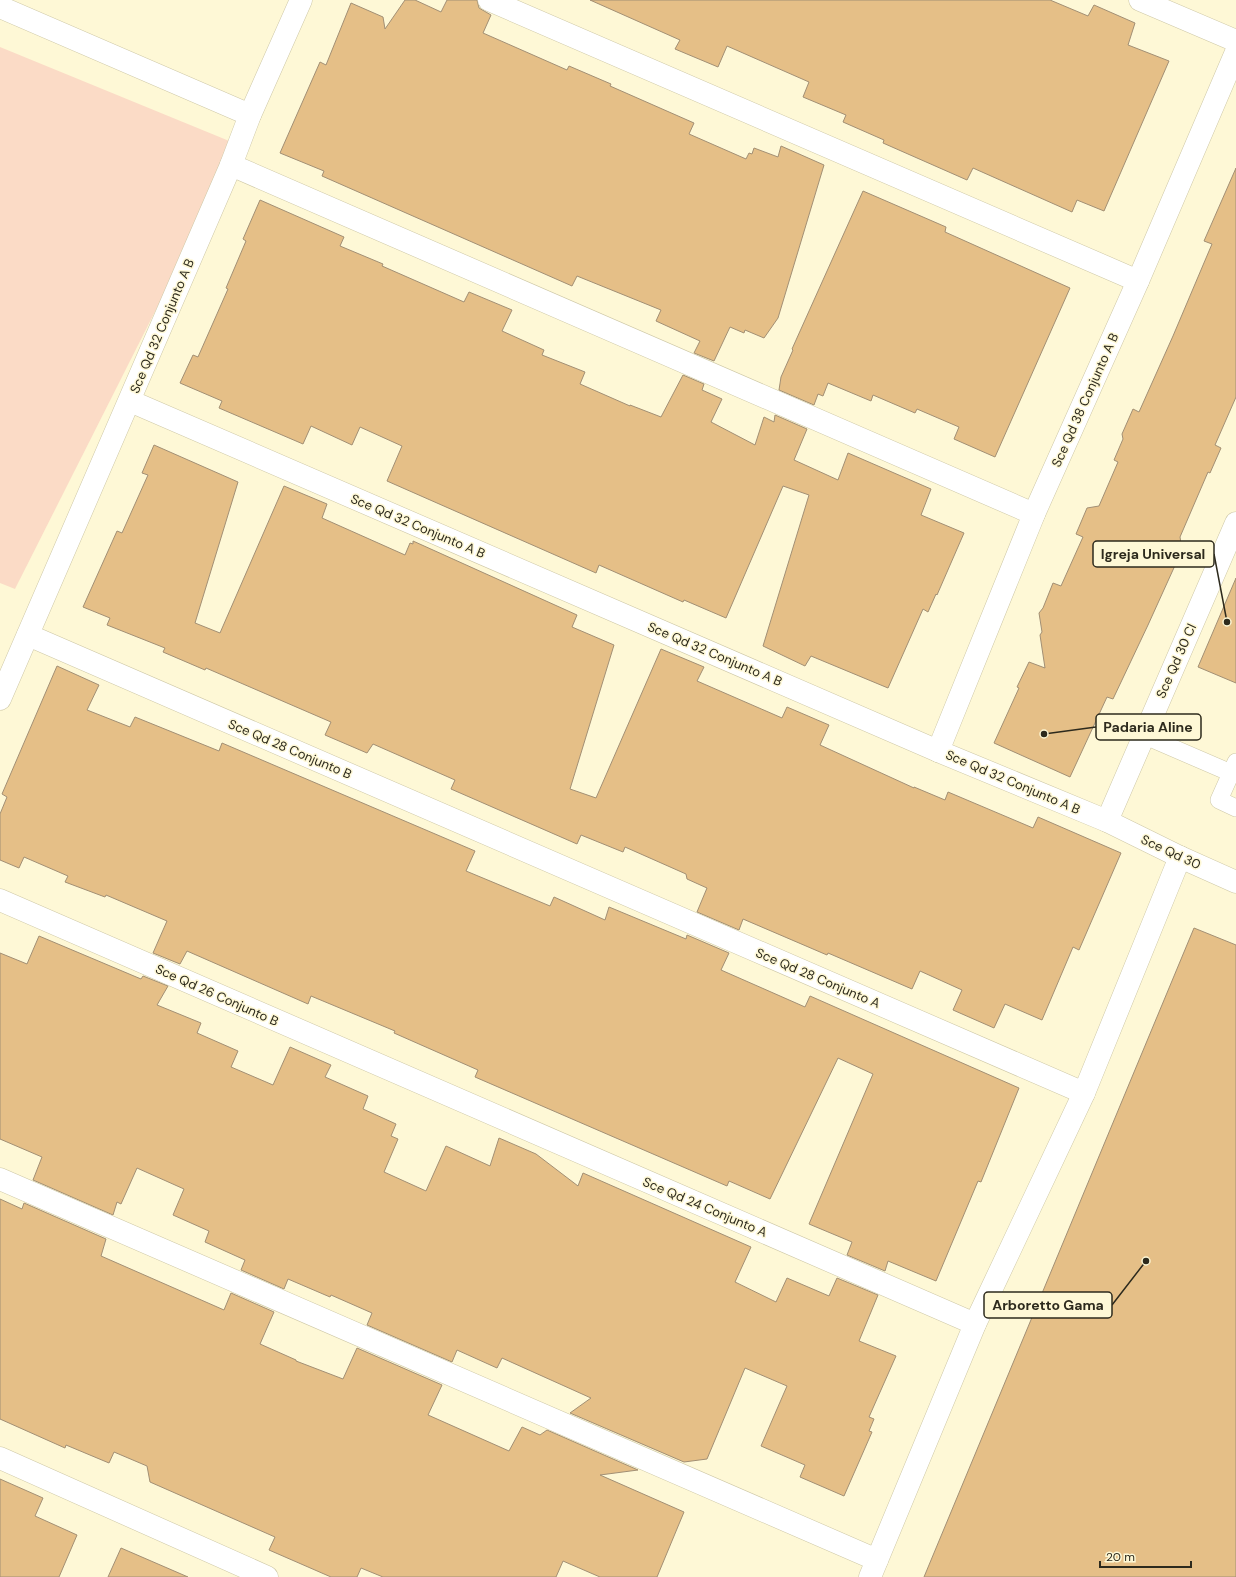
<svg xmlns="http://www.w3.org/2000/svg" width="1236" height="1577" font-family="'DM Sans',sans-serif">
  <rect width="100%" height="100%" fill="#fef8d6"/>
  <!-- green -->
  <polygon fill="#fbdbc6" points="0,47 239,145 15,589 0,583"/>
  <!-- building -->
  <g fill="#e5bf87" stroke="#a28f74">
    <polygon points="405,0 415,0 441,12 447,0 477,0 479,8 491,15 483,33 567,70 569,66 611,84 610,86 694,123 689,134 746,159 749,153 752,154 754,148 778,157 781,146 824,165 778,318 764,338 745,330 744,333 730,327 714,361 694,353 700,341 656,321 661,310 577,276 572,286 322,176 324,171 280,153 320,62 326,65 351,3 383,17 385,29"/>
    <polygon points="590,0 1050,0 1088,16 1094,5 1135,23 1128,45 1169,61 1104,211 1077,200 1072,212 973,168 967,180 883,143 884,140 843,122 846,115 803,97 809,82 727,46 718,67 675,49 680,40"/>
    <polygon points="1236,168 1236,397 1215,445 1221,448 1210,473 1208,472 1180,537 1182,550 1148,625 1113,699 1107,697 1070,777 994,743 1019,688 1017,687 1029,662 1045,668 1040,635 1042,632 1039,613 1043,608 1053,583 1061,586 1083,537 1076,534 1087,508 1099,506 1118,462 1114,460 1123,439 1122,434 1133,409 1139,412 1173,336 1212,244 1204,241"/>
    <polygon points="863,191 946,227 945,232 1070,288 995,457 954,439 959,427 917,409 915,413 873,395 871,401 828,383 823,396 818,394 814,405 779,390 781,377 793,350 792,349"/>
    <polygon points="260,200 344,237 340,246 383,264 382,266 464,302 469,292 512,310 502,331 544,350 542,355 585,372 580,384 630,406 630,405 661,417 683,375 704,384 702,390 722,399 711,422 755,445 764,417 774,422 775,415 807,429 794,460 838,480 848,453 931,489 921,515 964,533 937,595 936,594 928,612 923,609 888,688 811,656 805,666 763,646 809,495 783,486 726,618 684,600 683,602 599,565 596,573 387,481 402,446 360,427 352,445 311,426 303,444 219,408 222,401 180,383 193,355 198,357 228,289 226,288 246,241 243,239"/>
    <polygon points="154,445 238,482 195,623 220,633 284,486 327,504 322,518 405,555 410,543 413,544 413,541 577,615 572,627 614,645 570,789 596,798 661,649 704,667 697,681 782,718 787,707 829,725 820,745 914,788 914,787 945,800 948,792 1033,828 1038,817 1121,853 1079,950 1073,947 1042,1020 1005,1004 994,1028 953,1010 962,990 920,971 912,989 828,953 827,955 743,919 739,930 697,912 707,888 687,879 686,874 625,847 623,852 581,835 577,844 451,789 455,780 373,744 367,753 325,735 331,722 206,668 205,670 163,652 165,648 107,625 110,618 83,607 117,531 122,533 148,475 142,473"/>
    <polygon points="1236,578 1236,683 1198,667"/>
    <polygon points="57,666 99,685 87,710 130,727 135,717 219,751 222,743 475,851 466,871 550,906 554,897 605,920 609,907 686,939 687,935 729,953 721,970 805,1007 810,996 1019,1088 981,1182 978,1181 936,1281 888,1261 885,1271 847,1255 852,1242 809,1224 873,1074 838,1058 770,1199 729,1181 727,1186 475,1077 478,1070 394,1033 395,1031 311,996 308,1004 187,951 180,964 153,953 167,921 106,895 105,897 65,882 68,876 24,857 19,868 0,860 0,814 7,797 2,794"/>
    <polygon points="1194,928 1236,945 1236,1577 924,1577"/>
    <polygon points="39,936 141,979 143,976 168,986 157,1005 201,1023 197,1033 238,1051 231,1067 273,1085 290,1047 331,1065 325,1077 368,1096 363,1109 396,1124 391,1136 398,1139 384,1172 426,1191 446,1146 490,1166 499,1138 536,1154 578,1186 583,1173 751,1247 735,1282 776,1302 787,1278 829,1296 837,1278 878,1295 859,1341 896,1356 869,1417 874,1419 869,1431 872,1432 844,1496 800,1477 805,1465 761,1446 787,1386 745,1368 707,1459 684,1462 570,1413 591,1398 502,1358 497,1368 457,1350 452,1362 367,1325 372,1313 331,1295 330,1297 288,1279 284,1289 241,1270 245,1260 205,1242 209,1231 173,1215 184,1189 137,1168 121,1204 117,1202 113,1215 33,1180 42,1157 0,1139 0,953 27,964"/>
    <polygon points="0,1199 22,1209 24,1203 106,1239 101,1256 224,1310 231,1293 274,1312 260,1344 296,1360 296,1361 343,1379 357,1348 442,1385 428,1415 509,1451 522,1427 540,1435 547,1430 638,1470 600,1475 684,1512 657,1577 600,1577 563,1561 556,1577 383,1577 361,1568 357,1577 331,1577 269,1550 275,1537 150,1482 147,1466 114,1452 109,1463 66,1445 65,1448 0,1419"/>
    <polygon points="0,1479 43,1498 35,1516 77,1535 59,1577 0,1577"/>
    <polygon points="121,1548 188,1577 108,1577"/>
  </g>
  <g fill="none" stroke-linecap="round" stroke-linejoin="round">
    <!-- service casing -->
    <g stroke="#cec8a7" stroke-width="18">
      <g id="service">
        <polyline points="1143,735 1231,773"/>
        <polyline points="1236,762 1219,800 1236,808"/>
      </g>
    </g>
    <!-- minor casing -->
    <g stroke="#cec8a7" stroke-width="23">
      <g id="minor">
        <polyline points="489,0 1138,281"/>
        <polyline points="1140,0 1236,41"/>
        <polyline points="0,7 250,115"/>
        <polyline points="231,165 1034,514"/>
        <polyline points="130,401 938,751 1107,821 1180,857 1236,882"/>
        <polyline points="28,635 1084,1093"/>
        <polyline points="0,699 231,165 250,115 301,0"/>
        <polyline points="938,751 1034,514 1138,281 1236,52"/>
        <polyline points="1107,821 1236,523"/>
        <polyline points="0,900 975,1324"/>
        <polyline points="0,1179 877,1560"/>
        <polyline points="0,1458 267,1577"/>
        <polyline points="870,1577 975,1324 1084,1093 1180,857"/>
      </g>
    </g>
    <!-- service -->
    <use href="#service" stroke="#fff" stroke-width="17"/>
    <!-- minor -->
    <use href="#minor" stroke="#fff" stroke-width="22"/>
  </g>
  <g text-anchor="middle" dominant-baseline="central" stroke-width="3" stroke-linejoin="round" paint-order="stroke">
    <!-- street labels -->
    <g font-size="13" fill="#2d2a1d" stroke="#fef8d6">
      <text transform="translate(162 326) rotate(-67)">Sce Qd 32 Conjunto A B</text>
      <text transform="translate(1085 400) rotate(-66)">Sce Qd 38 Conjunto A B</text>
      <text transform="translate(418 526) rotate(23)">Sce Qd 32 Conjunto A B</text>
      <text transform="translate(715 654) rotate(23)">Sce Qd 32 Conjunto A B</text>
      <text transform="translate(1176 661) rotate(-66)">Sce Qd 30 Cl</text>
      <text transform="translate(290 749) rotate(23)">Sce Qd 28 Conjunto B</text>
      <text transform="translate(1013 782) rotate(23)">Sce Qd 32 Conjunto A B</text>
      <text transform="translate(1171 852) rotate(25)">Sce Qd 30</text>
      <text transform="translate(818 978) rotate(23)">Sce Qd 28 Conjunto A</text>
      <text transform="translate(217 995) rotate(24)">Sce Qd 26 Conjunto B</text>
      <text transform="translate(705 1207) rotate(23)">Sce Qd 24 Conjunto A</text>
    </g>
  </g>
  <!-- callouts -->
  <path fill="none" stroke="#2d2a1d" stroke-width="1.5" d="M1227 622L1214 554M1044 734L1096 727M1146 1261L1112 1305"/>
  <g fill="#2d2a1d" stroke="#fef8d6" stroke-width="1.5">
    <circle cx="1227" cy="622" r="4"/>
    <circle cx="1044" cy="734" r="4"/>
    <circle cx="1146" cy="1261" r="4"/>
  </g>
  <g fill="#fef8d6" stroke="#2d2a1d" stroke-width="1.5">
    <rect x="1093" y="541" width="121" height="26" rx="4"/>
    <rect x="1096" y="714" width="105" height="26" rx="4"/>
    <rect x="984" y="1292" width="128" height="26" rx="4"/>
  </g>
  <g font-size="14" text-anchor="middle" font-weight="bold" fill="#2d2a1d">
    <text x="1153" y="559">Igreja Universal</text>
    <text x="1148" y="732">Padaria Aline</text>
    <text x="1048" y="1310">Arboretto Gama</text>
  </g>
  <!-- scale -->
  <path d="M1100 1561v6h91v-6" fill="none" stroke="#2d2a1d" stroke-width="2"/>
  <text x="1106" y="1561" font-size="12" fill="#2d2a1d" stroke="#fef8d6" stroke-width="3" paint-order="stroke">20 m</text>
</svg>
